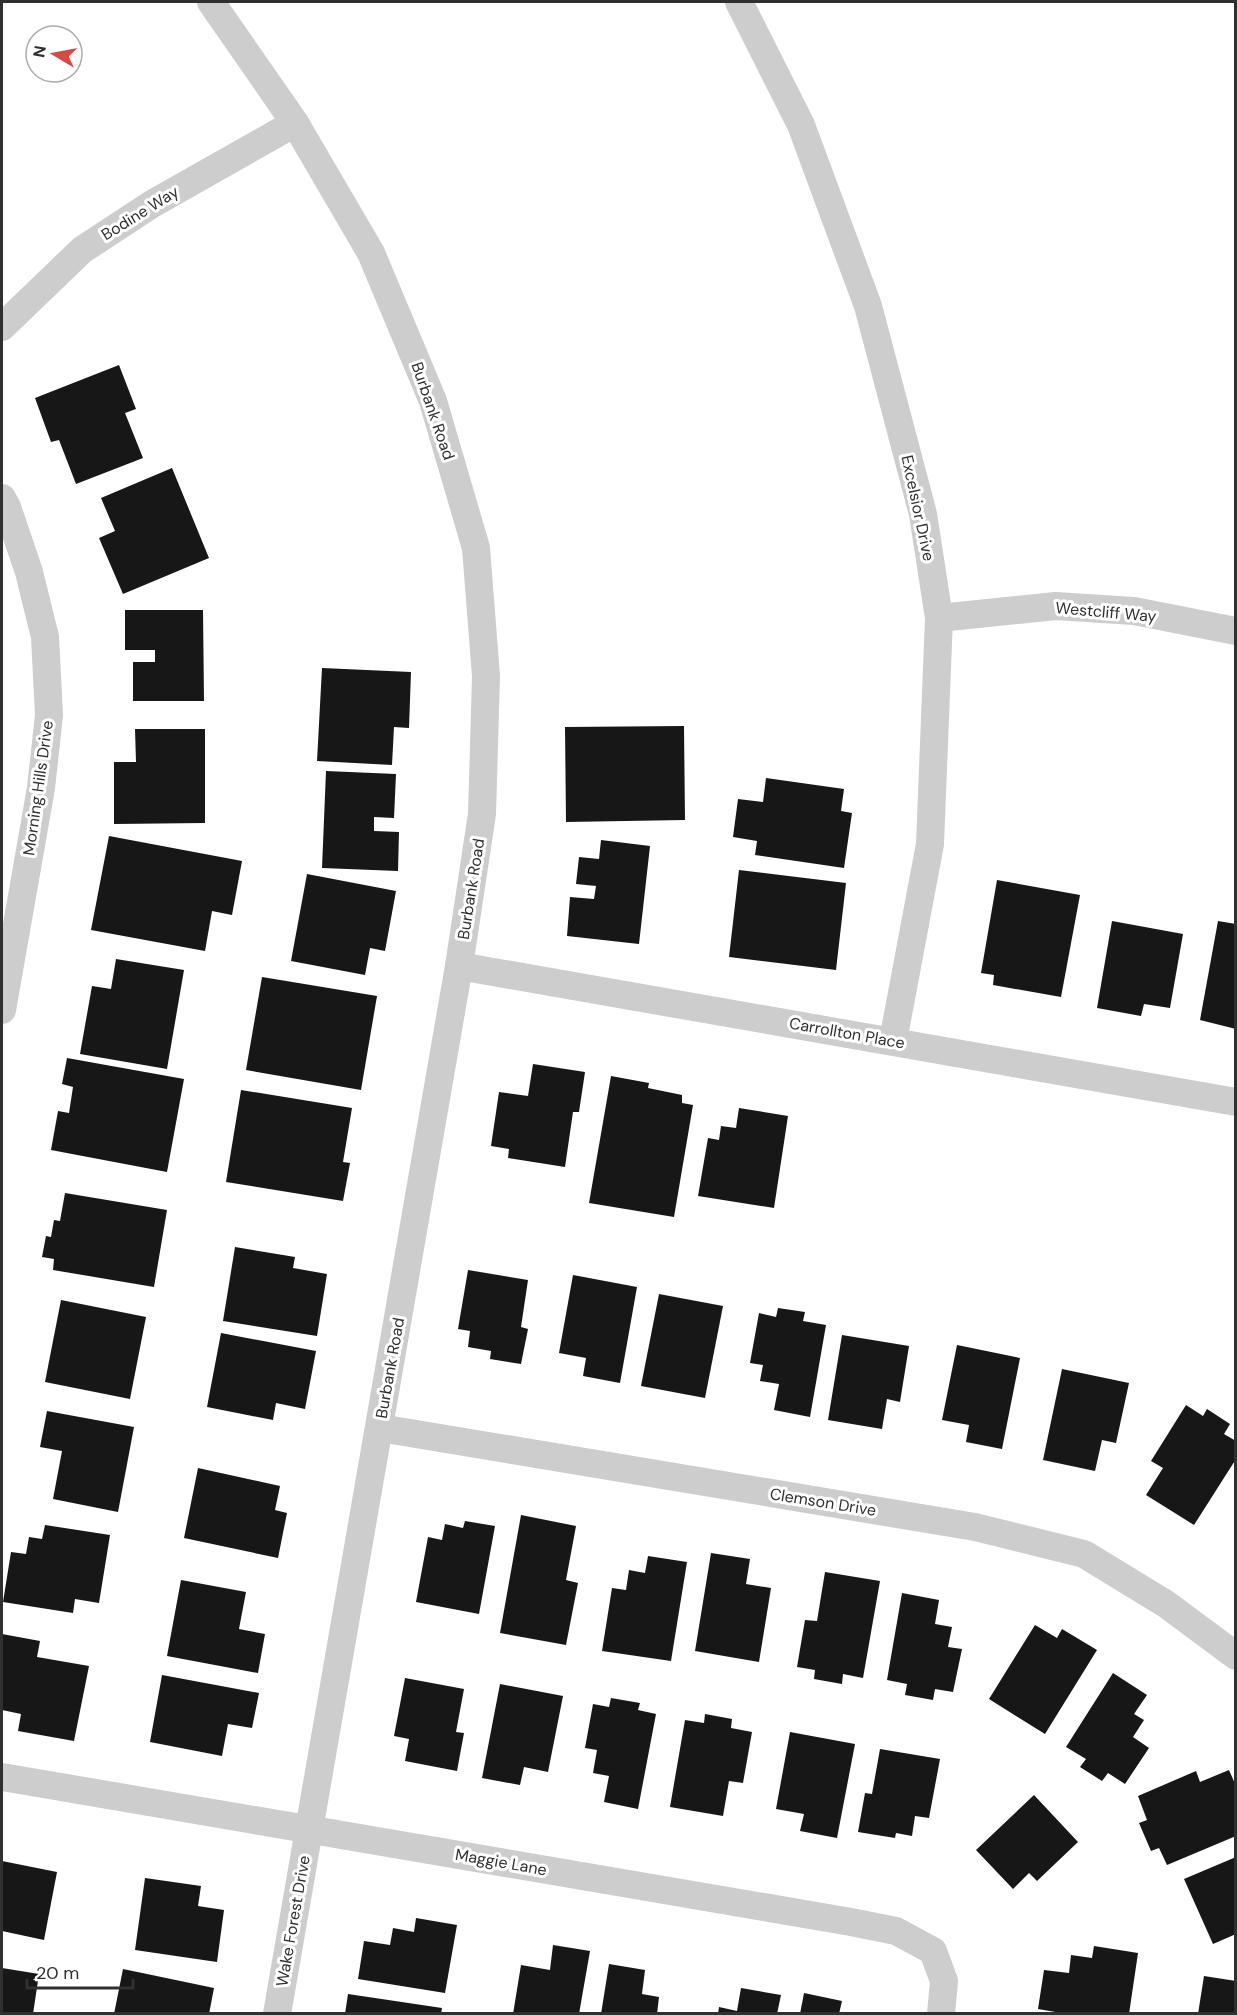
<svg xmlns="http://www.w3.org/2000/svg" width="1237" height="2015" font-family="'DM Sans',sans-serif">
  <rect width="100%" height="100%" fill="#fff"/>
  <!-- building -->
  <g fill="#171717">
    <polygon points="119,365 136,409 125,413 143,458 76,484 59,440 51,442 35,398"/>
    <polygon points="172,468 209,558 123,594 99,538 115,531 101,498"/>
    <polygon points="125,610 203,610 204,701 133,701 133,662 155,662 155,650 125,650"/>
    <polygon points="322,668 411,672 409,728 394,727 392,765 317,761"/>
    <polygon points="684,726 685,820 566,822 565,727"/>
    <polygon points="135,729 205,729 205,823 114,824 114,762 136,762"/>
    <polygon points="326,771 396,774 394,818 374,817 374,831 399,832 398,871 322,868"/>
    <polygon points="766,778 844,789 841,811 852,813 844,868 755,855 757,841 733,837 738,799 763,802"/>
    <polygon points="109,836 242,861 232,915 212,911 205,951 91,930"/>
    <polygon points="601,840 650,846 639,944 567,936 570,897 594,899 596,886 576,884 579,857 599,859"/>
    <polygon points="739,870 846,883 836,970 729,957"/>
    <polygon points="307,874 396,891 385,951 370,948 365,975 291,961"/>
    <polygon points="997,880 1080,895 1061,997 993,985 994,975 981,973"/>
    <polygon points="1112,921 1183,934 1170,1008 1144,1004 1141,1016 1097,1008"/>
    <polygon points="1218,921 1236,924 1236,1029 1200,1020"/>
    <polygon points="116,959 184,970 167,1069 80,1054 92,986 111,989"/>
    <polygon points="262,977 377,996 361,1090 246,1070"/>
    <polygon points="67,1058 184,1079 167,1172 51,1150 58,1111 69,1113 73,1087 62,1084"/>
    <polygon points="533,1064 585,1072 579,1112 573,1112 565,1167 508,1158 509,1149 491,1146 499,1092 528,1096"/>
    <polygon points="611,1076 649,1083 648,1088 682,1095 682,1103 693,1105 674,1217 589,1203"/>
    <polygon points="241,1090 352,1108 343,1162 350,1163 343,1201 226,1182"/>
    <polygon points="739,1108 788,1116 774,1208 698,1196 708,1138 719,1140 721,1126 736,1128"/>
    <polygon points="65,1193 167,1210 154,1287 53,1270 54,1259 42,1257 46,1236 51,1237 54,1220 60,1221"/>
    <polygon points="235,1247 295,1257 293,1268 327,1274 317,1336 223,1321"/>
    <polygon points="468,1270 528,1280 521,1327 528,1329 521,1364 490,1359 491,1351 468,1347 470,1331 458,1329"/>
    <polygon points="573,1275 637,1287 620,1383 583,1376 586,1358 559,1353"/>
    <polygon points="659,1294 723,1306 705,1398 641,1386"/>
    <polygon points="61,1300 146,1317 130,1399 45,1382"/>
    <polygon points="778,1308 805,1312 803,1321 826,1325 810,1417 774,1410 779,1384 760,1381 763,1365 750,1363 759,1313 776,1317"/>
    <polygon points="221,1333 316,1351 305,1409 276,1403 273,1420 207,1407"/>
    <polygon points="842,1335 909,1346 900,1402 887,1399 882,1429 828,1420"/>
    <polygon points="957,1345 1020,1358 1002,1449 966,1442 969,1425 942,1420"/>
    <polygon points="1062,1369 1129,1383 1116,1443 1102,1440 1095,1471 1043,1460"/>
    <polygon points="1186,1405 1203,1416 1207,1409 1230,1424 1224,1434 1236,1441 1236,1459 1194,1525 1146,1495 1163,1468 1151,1461"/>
    <polygon points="47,1411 134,1427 118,1512 53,1499 62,1451 40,1447"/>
    <polygon points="198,1468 280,1486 275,1510 287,1513 278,1558 184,1538"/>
    <polygon points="521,1515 576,1526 566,1580 578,1583 566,1645 500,1633"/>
    <polygon points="465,1521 495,1526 479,1614 416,1602 428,1537 442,1540 445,1524 463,1528"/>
    <polygon points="45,1525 110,1535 99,1603 75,1599 73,1613 3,1602 11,1552 26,1554 29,1537 42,1539"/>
    <polygon points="711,1553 750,1559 746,1584 771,1588 759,1662 695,1651"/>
    <polygon points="648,1556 687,1562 671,1661 602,1651 612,1588 626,1590 629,1570 645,1573"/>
    <polygon points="825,1572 880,1581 863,1678 843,1674 842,1684 814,1679 815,1670 797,1667 805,1620 817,1621"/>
    <polygon points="181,1580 246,1592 239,1629 265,1634 258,1673 167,1656"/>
    <polygon points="902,1593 939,1600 935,1624 952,1627 948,1647 962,1649 953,1692 935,1689 933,1700 905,1695 907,1684 887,1680"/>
    <polygon points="1035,1625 1057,1638 1062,1629 1097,1650 1045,1734 989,1699"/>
    <polygon points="2,1634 40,1641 37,1657 89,1666 74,1741 18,1731 21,1714 2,1710"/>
    <polygon points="1113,1673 1147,1695 1134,1714 1144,1720 1133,1737 1149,1748 1125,1784 1108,1773 1102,1781 1080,1767 1086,1759 1066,1747"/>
    <polygon points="162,1675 259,1693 252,1728 228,1724 222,1756 150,1742"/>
    <polygon points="405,1678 464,1689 456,1732 464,1733 457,1771 405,1761 409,1739 394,1736"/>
    <polygon points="500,1684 563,1696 548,1772 524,1767 520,1785 482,1778"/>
    <polygon points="611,1698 640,1703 638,1710 656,1714 638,1809 604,1802 609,1776 593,1773 597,1750 585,1748 593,1704 609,1707"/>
    <polygon points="705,1714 732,1719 731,1728 752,1732 743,1783 729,1781 723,1816 670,1807 685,1720 704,1723"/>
    <polygon points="790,1732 855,1744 837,1838 800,1831 804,1814 776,1809"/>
    <polygon points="880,1749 940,1759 929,1818 915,1816 912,1836 896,1833 895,1838 858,1832 865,1793 872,1794"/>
    <polygon points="1229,1770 1236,1786 1236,1836 1167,1865 1159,1848 1151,1851 1139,1823 1147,1820 1138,1796 1196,1771 1200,1782"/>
    <polygon points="1034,1795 1078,1842 1037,1881 1029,1873 1013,1889 976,1850"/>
    <polygon points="1236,1857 1236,1934 1213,1944 1184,1879"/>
    <polygon points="2,1861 57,1872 44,1940 2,1931"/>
    <polygon points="145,1878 201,1886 198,1906 224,1910 217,1962 135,1950"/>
    <polygon points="416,1918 457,1925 445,1993 358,1979 364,1941 390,1945 393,1928 414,1932"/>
    <polygon points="553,1945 590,1951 579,2014 513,2014 521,1965 550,1970"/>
    <polygon points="1094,1946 1138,1953 1129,2014 1067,2014 1038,2009 1044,1970 1069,1973 1071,1955 1092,1958"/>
    <polygon points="609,1964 645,1970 642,1994 659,1997 657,2014 601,2014"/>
    <polygon points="2,1968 39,1974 33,2014 2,2014"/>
    <polygon points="123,1969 214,1988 209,2014 114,2014"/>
    <polygon points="1204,1976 1236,1981 1236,2014 1198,2014"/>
    <polygon points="741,1988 781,1995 777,2014 718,2014 719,2007 737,2011"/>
    <polygon points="804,1993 842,2001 839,2014 800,2014"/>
    <polygon points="348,1994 442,2008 441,2014 345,2014"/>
  </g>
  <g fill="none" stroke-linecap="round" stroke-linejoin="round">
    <!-- street -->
    <g stroke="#cdcdcd" stroke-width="28">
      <polyline points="211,2 295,123 371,253 433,401 476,548 486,676 482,814 459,966 277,2014"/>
      <polyline points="739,2 801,125 868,306 923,514 939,618 930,844 893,1041"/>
      <polyline points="2,327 82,250 152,204 295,123"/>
      <polyline points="2,498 7,507 29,572 45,637 49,715 41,788 2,1010"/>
      <polyline points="939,618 1056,606 1134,611 1236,631"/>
      <polyline points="459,966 1236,1102"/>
      <polyline points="380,1428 975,1527 1084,1554 1166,1604 1236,1656"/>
      <polyline points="2,1777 851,1922 896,1931 933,1951 944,1981 941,2014"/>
    </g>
  </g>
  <g text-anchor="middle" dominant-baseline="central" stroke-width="6" stroke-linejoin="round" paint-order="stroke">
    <!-- street labels -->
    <g font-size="16" fill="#303030" stroke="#fff">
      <text transform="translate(140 213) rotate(-32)">Bodine Way</text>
      <text transform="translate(433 411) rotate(71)">Burbank Road</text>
      <text transform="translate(918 508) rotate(78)">Excelsior Drive</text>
      <text transform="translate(1106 612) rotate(5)">Westcliff Way</text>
      <text transform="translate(38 788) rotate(-82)">Morning Hills Drive</text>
      <text transform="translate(471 889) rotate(-81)">Burbank Road</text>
      <text transform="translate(847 1033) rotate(10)">Carrollton Place</text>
      <text transform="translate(390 1368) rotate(-80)">Burbank Road</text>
      <text transform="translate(823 1502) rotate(9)">Clemson Drive</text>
      <text transform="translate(501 1862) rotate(10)">Maggie Lane</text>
      <text transform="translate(293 1921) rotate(-80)">Wake Forest Drive</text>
    </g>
  </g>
  <!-- border -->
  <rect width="1237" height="2015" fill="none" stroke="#303030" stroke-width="6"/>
  <!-- north arrow -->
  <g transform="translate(54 54) rotate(280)"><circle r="28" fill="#ffffff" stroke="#acacac" stroke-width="1.5"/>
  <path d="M0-4.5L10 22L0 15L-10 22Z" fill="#d44a45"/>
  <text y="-9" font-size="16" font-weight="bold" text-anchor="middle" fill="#303030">N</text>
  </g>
  <!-- scale -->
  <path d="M27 1979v9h106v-9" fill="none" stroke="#303030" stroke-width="3"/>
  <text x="36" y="1979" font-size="18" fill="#303030" stroke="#ffffff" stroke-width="4.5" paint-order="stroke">20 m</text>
</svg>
